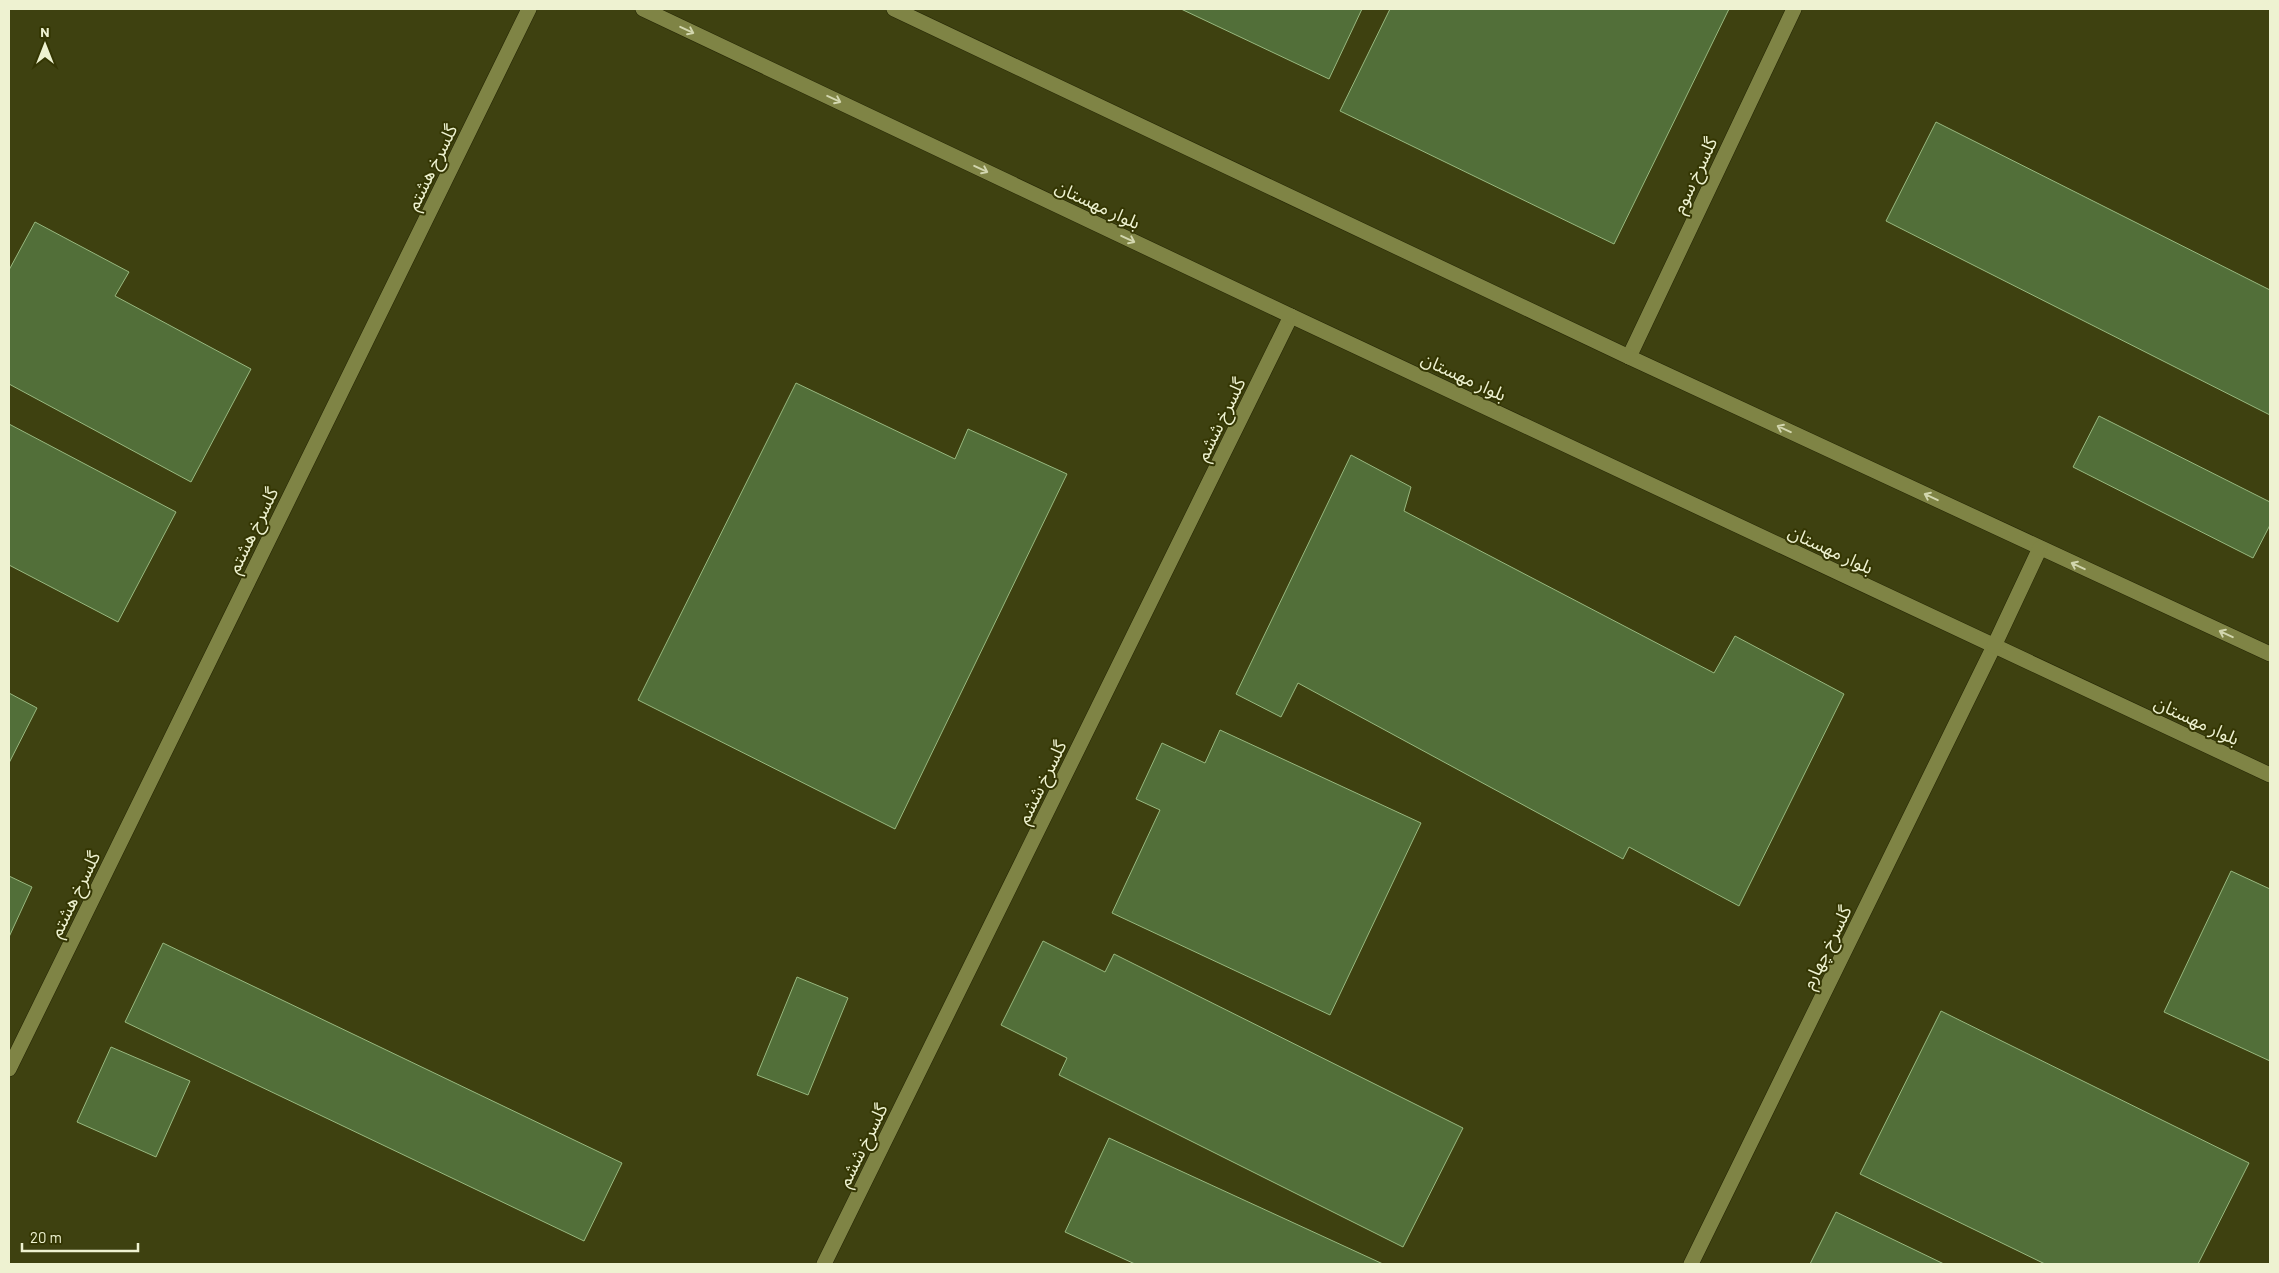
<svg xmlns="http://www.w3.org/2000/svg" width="2279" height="1273" font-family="Barlow,'Noto Sans Arabic',sans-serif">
  <rect width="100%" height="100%" fill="#3e4110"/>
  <!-- building -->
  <g fill="#526f39" stroke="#98b87f">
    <polygon points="1181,9 1362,9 1329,79"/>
    <polygon points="1390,9 1729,9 1614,244 1340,111"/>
    <polygon points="1936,122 2270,290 2270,415 1886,221"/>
    <polygon points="35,222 129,272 115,296 251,369 191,482 9,384 9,270"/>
    <polygon points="796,383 955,459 968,429 1067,474 895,829 638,700"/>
    <polygon points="2099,416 2270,502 2270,525 2253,558 2073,467"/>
    <polygon points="9,424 176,512 118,622 9,565"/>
    <polygon points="1351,455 1411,487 1404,511 1714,673 1735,636 1844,694 1739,906 1629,847 1623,859 1298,683 1281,717 1236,694"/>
    <polygon points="9,693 37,708 9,763"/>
    <polygon points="1220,730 1421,823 1330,1015 1112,913 1160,810 1136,799 1162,743 1205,763"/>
    <polygon points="2231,871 2270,889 2270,1061 2164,1012"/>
    <polygon points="9,876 32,887 9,937"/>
    <polygon points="1043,941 1105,972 1114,954 1463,1128 1403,1247 1059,1075 1067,1058 1001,1025"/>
    <polygon points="163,943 622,1163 584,1241 125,1022"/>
    <polygon points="797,977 848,998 808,1095 757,1075"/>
    <polygon points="1941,1011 2249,1163 2198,1264 2045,1264 1860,1174"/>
    <polygon points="111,1047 190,1081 156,1157 77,1122"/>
    <polygon points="1109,1138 1383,1264 1135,1264 1065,1232"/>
    <polygon points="1836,1212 1944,1264 1810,1264"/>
  </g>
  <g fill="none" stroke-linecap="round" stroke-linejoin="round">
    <!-- minor casing -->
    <g stroke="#252605" stroke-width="16">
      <g id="minor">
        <polyline points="1629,357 1794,9"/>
        <polyline points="9,1069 529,9"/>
        <polyline points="824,1264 1291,316"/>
        <polyline points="1691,1264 1994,646"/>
      </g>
    </g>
    <!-- tertiary casing -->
    <g stroke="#252605" stroke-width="16">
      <g id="tertiary">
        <polyline points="643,9 1291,316 2270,775"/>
        <polyline points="894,9 1629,357 2270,654"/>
        <polyline points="1994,646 2040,548"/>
      </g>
    </g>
    <!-- minor -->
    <use href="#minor" stroke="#7f8445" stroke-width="15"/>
    <!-- tertiary -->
    <use href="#tertiary" stroke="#7f8445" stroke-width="15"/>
  </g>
  <!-- one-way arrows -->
  <defs><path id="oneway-shaft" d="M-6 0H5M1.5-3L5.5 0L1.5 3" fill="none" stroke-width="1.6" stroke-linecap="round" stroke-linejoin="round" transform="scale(1.25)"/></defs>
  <g stroke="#d2d6ae">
    <use href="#oneway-shaft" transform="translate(687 30) rotate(25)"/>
    <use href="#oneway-shaft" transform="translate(834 99) rotate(25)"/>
    <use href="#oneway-shaft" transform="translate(981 169) rotate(25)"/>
    <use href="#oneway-shaft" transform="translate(1128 239) rotate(25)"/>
    <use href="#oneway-shaft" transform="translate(1784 429) rotate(-155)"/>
    <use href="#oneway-shaft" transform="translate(1931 497) rotate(-155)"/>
    <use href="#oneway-shaft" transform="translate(2078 566) rotate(-155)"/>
    <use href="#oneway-shaft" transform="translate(2226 634) rotate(-155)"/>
  </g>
  <g text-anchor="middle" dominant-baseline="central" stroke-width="4" stroke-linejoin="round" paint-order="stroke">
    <!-- street labels -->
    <g font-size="18" fill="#eef2d1" stroke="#343603">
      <text transform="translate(431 167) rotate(-64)">گلسرخ هشتم</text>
      <text transform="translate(1694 175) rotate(-65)">گلسرخ سوم</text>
      <text transform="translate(1098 204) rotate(25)">بلوار مهستان</text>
      <text transform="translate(1464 376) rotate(25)">بلوار مهستان</text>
      <text transform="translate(1220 419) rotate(-64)">گلسرخ ششم</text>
      <text transform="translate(252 530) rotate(-64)">گلسرخ هشتم</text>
      <text transform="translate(1831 549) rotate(25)">بلوار مهستان</text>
      <text transform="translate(2197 720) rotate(25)">بلوار مهستان</text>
      <text transform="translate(1041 782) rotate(-64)">گلسرخ ششم</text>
      <text transform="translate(74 894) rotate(-64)">گلسرخ هشتم</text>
      <text transform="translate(1826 947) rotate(-64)">گلسرخ چهارم</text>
      <text transform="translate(862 1145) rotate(-64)">گلسرخ ششم</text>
    </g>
  </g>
  <!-- border -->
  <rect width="2279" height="1273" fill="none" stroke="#eef2d1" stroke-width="20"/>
  <!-- north arrow -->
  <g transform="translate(45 45)" stroke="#343603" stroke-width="4" paint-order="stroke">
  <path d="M0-4L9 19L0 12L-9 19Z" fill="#eef2d1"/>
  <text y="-8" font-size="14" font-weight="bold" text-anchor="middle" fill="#eef2d1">N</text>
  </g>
  <!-- scale -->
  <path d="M22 1243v8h116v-8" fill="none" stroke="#eef2d1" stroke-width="2.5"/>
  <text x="30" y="1243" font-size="15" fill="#eef2d1" stroke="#343603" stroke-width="4" paint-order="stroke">20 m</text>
</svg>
